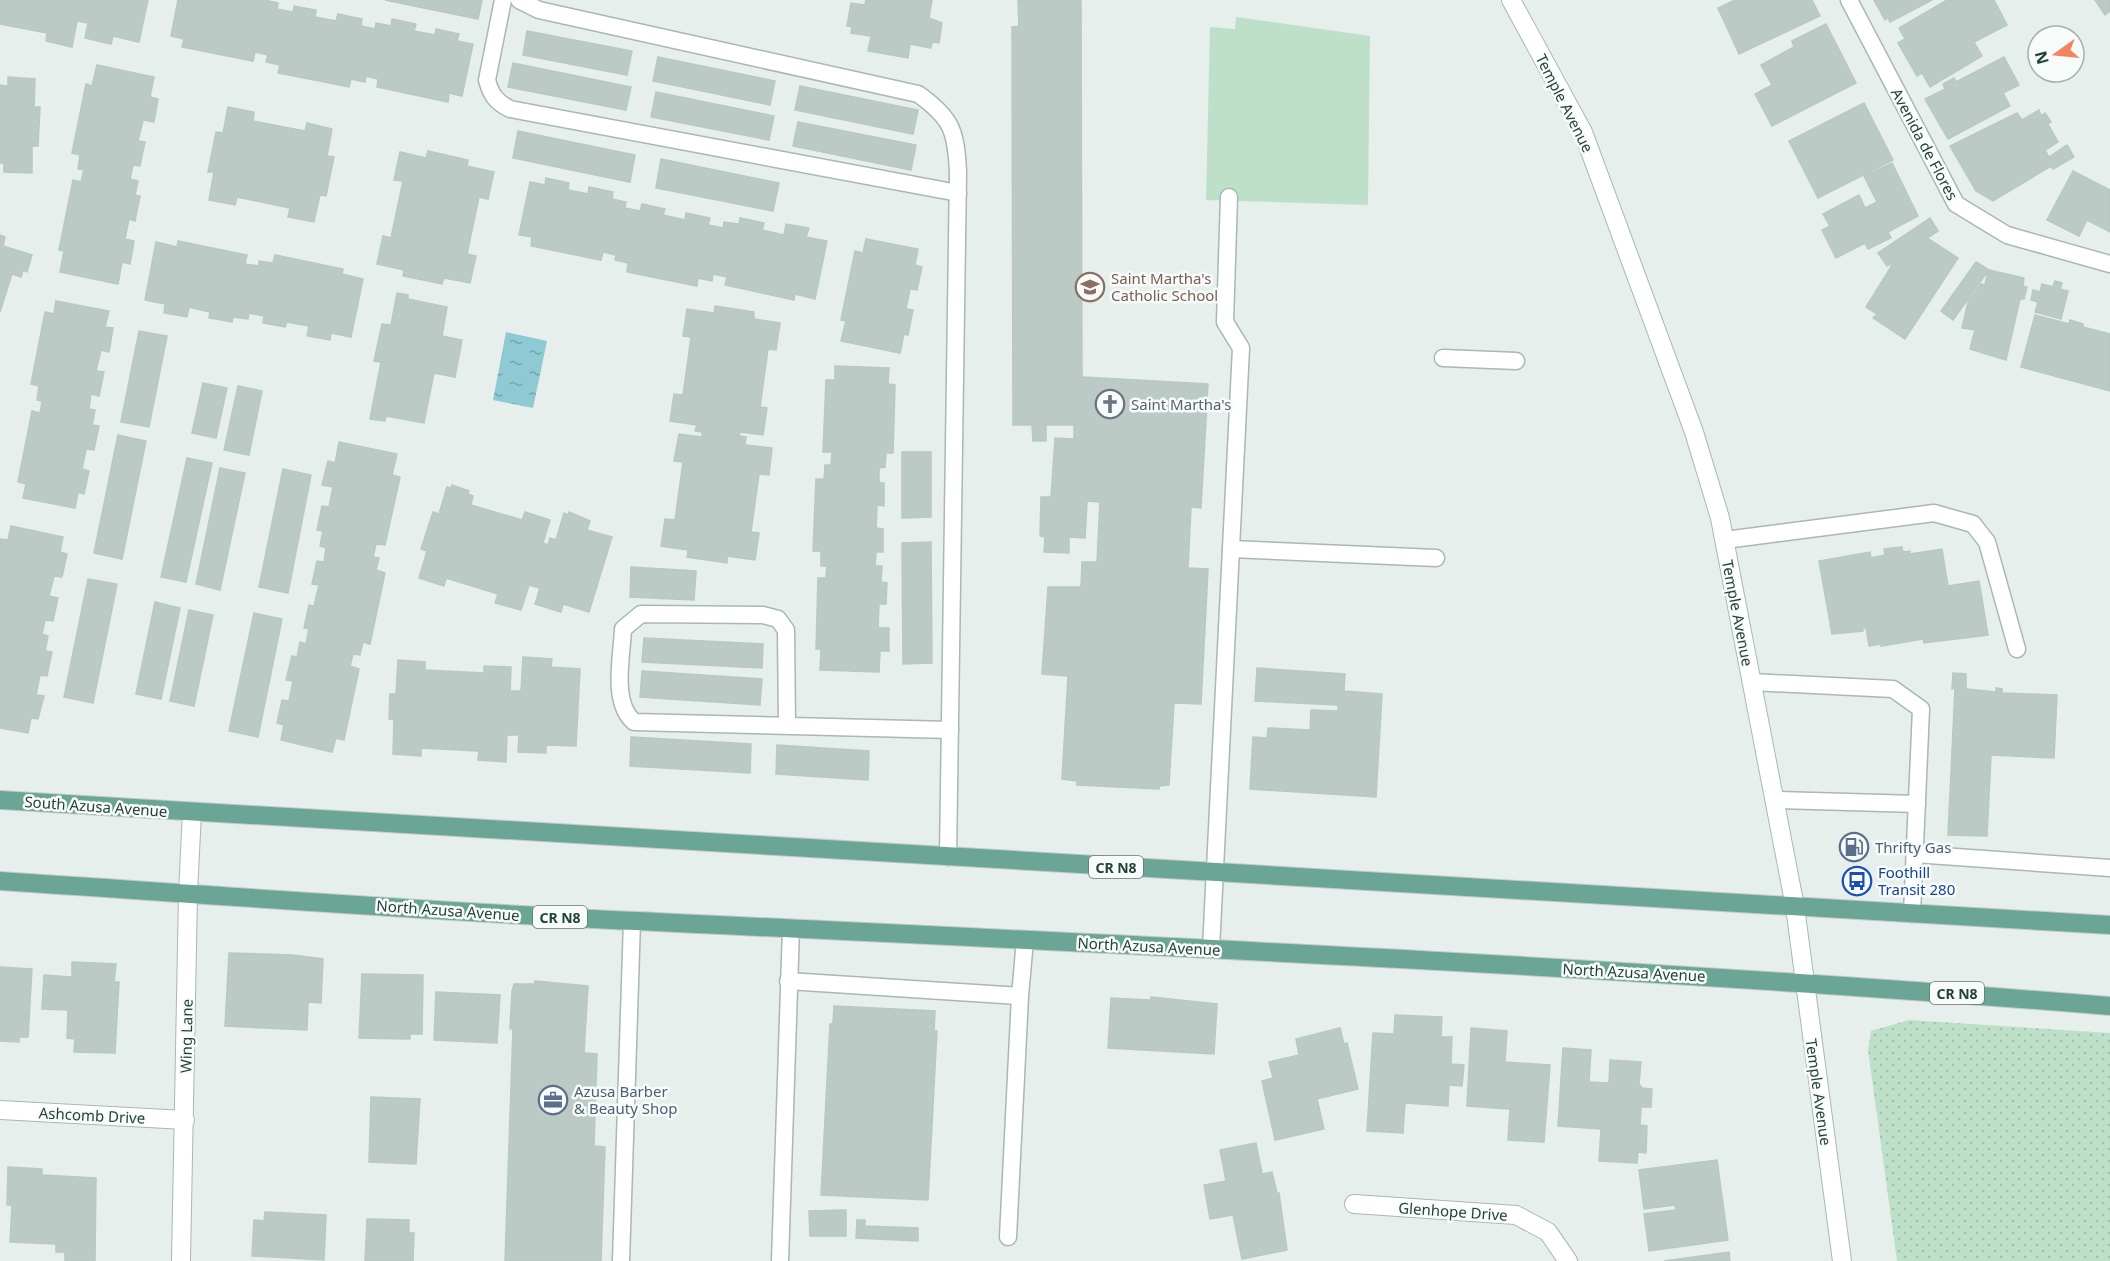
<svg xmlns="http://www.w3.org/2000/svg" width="2110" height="1261" font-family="'Noto Sans',sans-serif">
  <defs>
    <pattern id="grass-dots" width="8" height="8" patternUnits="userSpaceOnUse" patternTransform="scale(1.5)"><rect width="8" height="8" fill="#bfe0c8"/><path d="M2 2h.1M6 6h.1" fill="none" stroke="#a4c1ad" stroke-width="1.8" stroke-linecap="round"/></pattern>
    <pattern id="water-ripples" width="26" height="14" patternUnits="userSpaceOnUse" patternTransform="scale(1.5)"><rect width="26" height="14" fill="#8ec9d4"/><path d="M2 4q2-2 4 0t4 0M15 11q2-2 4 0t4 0" fill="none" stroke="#74a5ad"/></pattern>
  </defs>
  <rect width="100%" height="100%" fill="#e6efeb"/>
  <!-- grass -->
  <polygon fill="url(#grass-dots)" points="1909,1020 2110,1033 2110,1261 1897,1261 1868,1050 1871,1031"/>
  <!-- garden -->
  <polygon fill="#bfe0c8" points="1236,17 1370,36 1368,205 1206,200 1210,27 1235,29"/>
  <!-- water -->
  <polygon fill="url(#water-ripples)" points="506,332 547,341 533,408 493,400"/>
  <!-- building -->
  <g fill="#bbcac4" stroke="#b8c9c2" stroke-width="1.5">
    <polygon points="0,0 148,0 139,42 113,36 111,44 85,38 88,23 77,21 72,47 46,41 47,33 0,24"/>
    <polygon points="178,0 265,0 278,3 277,9 293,12 294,6 316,10 315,17 336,21 338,14 362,19 361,26 375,29 376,23 391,26 392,19 416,24 414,31 435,35 436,29 459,34 457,41 473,44 462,96 449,93 448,102 377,87 378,79 366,76 365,82 351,79 349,87 278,73 280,65 266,62 268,55 255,52 253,61 182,47 184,39 171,36"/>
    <polygon points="385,0 482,0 478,19"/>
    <polygon points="866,0 932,0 929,18 942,23 939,43 932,42 931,48 910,44 908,58 868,51 871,36 851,33 852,27 847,26 851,3 865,5"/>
    <polygon points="1018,0 1081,0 1082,377 1208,384 1201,508 1191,507 1188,568 1208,569 1201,704 1174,703 1169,785 1159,786 1159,789 1077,785 1077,781 1062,779 1068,676 1042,674 1048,587 1081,587 1082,562 1097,562 1100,502 1087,501 1085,538 1069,537 1069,553 1044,552 1045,537 1040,536 1041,497 1051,497 1055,438 1074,439 1074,425 1046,425 1046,441 1033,441 1032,425 1013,425 1012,27 1019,26"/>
    <polygon points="1735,0 1812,0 1820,16 1739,54 1718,8"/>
    <polygon points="1874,0 1932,0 1890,22 1888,18 1885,20"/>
    <polygon points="1947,0 1994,0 2007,25 1974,42 1982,56 1930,87 1922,73 1917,76 1898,43 1905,39 1899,28"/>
    <polygon points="2095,0 2110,0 2110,11 2105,15"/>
    <polygon points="1826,24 1856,83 1772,126 1755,94 1772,85 1761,65 1794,47 1792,41"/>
    <polygon points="527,31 632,51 627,75 523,55"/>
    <polygon points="658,57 775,81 770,105 653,81"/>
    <polygon points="2004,57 2019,85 2003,93 2010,106 1948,139 1925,99 1945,89 1943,84 1954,78 1956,82"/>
    <polygon points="513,63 631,87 626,110 508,87"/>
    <polygon points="97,65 154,77 150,97 158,99 154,122 143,120 138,141 145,142 140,166 133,165 130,179 138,181 135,195 140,196 135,221 129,219 125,239 134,241 130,264 122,262 118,284 60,272 64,251 59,250 73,180 81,182 84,170 78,169 80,155 72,153 86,84 92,86"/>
    <polygon points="8,77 35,79 34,107 40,107 38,146 32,146 32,173 4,172 4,163 0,163 0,85 8,86"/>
    <polygon points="800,86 918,110 913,134 795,110"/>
    <polygon points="656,92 774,116 769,140 651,117"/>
    <polygon points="1864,103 1893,160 1818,198 1789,141"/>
    <polygon points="228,107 254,112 253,121 305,131 307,123 332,129 327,156 334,157 326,196 320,195 314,222 288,217 290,208 237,197 235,205 209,200 214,172 208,172 216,132 223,133"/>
    <polygon points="2039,110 2041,116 2045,113 2051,122 2048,124 2058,142 2045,150 2049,157 2067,145 2074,157 2053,169 2051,166 1993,201 1976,191 1950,146 2017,113 2022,120"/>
    <polygon points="798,122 916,145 911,170 793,146"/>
    <polygon points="518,131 635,155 630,182 513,158"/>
    <polygon points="428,151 468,160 467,166 494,172 488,199 479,197 467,254 476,256 470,283 444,278 442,284 403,276 404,270 377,264 383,236 391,238 403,181 394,180 400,152 426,158"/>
    <polygon points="661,159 779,183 773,211 656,188"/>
    <polygon points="1892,163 1918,216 1888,232 1891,238 1868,249 1865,243 1836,258 1822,230 1830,226 1823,214 1859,195 1865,208 1877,202 1864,176"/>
    <polygon points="2073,171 2110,190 2110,232 2087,220 2079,236 2047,220"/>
    <polygon points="546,178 569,183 568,190 588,194 589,187 613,192 612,199 626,202 625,208 640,211 642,204 665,209 663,215 685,220 686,213 710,218 708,225 723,228 724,222 739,224 740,218 764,223 762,230 784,235 786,224 809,228 806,237 827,241 815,299 795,294 794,300 725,285 727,277 713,274 712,281 698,278 697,286 627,272 628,263 615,260 616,255 603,252 601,260 531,246 532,237 519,235 530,182 545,185"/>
    <polygon points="1930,218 1938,231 1927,238 1958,258 1905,339 1873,318 1877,314 1866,307 1894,262 1887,266 1878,253"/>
    <polygon points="0,235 5,237 3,246 32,255 27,272 23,270 21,277 12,274 0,312"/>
    <polygon points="866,239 918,249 915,265 922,267 917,290 910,289 906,309 913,310 908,335 904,334 900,353 841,341 846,321 841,320 855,251 863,253"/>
    <polygon points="178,241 247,255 245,264 259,266 259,261 273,263 275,255 343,269 342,274 363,279 351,337 331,333 330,340 307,336 309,326 287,322 285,327 263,323 264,316 249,313 248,319 233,317 232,322 209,318 210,312 189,307 187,317 164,313 165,304 145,300 156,242 177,247"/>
    <polygon points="1976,262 1989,270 2024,278 2023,286 2027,287 2024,299 2020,299 2006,360 1970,349 1975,330 1962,328 1968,302 1981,284 1985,285 1988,271 1953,320 1941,311"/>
    <polygon points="2055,281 2062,283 2060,289 2068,291 2061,319 2035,312 2038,302 2031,300 2033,290 2040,292 2042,284 2053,287"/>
    <polygon points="397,293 408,295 408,299 447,307 442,336 462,340 455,377 434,373 424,423 386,416 385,421 370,419 381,362 374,361 382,324 391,325"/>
    <polygon points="56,301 109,311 105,327 113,328 109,352 101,350 96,371 104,372 99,396 91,394 89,409 95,410 92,425 99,426 94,450 86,449 82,469 89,471 84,494 78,492 75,508 23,498 26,484 18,482 32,411 40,413 42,401 37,400 39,386 31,384 45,312 54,314"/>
    <polygon points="715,306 754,312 754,319 780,323 776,350 768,349 760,407 767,408 763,435 740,432 739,436 746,437 745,445 772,448 769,475 759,474 751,532 759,533 755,560 727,556 727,563 687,557 688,550 661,546 665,519 675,520 683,462 674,461 679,434 702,437 702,432 695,431 697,425 670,421 674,394 683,395 691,337 683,336 687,309 714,313"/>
    <polygon points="2035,315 2069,324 2070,320 2083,324 2083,327 2110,334 2110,391 2021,367"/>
    <polygon points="139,331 167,336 149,427 121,422"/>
    <polygon points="835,366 889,368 888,384 895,385 893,453 886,453 885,467 879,468 879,483 884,483 884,506 877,505 876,528 883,529 883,552 876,552 875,566 882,566 881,582 887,583 886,604 879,604 878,628 889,628 889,651 880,651 879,672 820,670 821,649 816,649 818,578 826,578 827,566 821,566 821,551 813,551 816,479 824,479 825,465 831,465 832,452 823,452 826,380 835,380"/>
    <polygon points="203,383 227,388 216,438 192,433"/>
    <polygon points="238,386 262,391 249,455 224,450"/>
    <polygon points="118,435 146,441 122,559 94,553"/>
    <polygon points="339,442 397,454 392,475 400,477 385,545 376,544 373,557 379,558 376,570 385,573 370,644 363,642 360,655 353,654 350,666 359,669 344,740 336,738 332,752 281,740 284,725 277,723 282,700 289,701 293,681 286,680 292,656 297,657 300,642 306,644 309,629 304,628 309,605 314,606 319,585 312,584 317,561 324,562 326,548 320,546 323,531 317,530 322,506 329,507 333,487 322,485 328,461 335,463"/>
    <polygon points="902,452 931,452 931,517 902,518"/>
    <polygon points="187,458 212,463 186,582 161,577"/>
    <polygon points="220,468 245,473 220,590 196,584"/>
    <polygon points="283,469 311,475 288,593 259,587"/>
    <polygon points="452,485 469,491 468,494 473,496 471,505 522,520 525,512 550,520 543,543 548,545 550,538 556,540 564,513 568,515 569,512 590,521 587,530 612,537 589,612 563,604 561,612 535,604 540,588 529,585 521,610 495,603 498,594 446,578 444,586 419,578 427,551 421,549 433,512 439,514 447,487 451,488"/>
    <polygon points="11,526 63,537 60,552 67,554 62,577 54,576 49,596 58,598 53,621 45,620 42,634 48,636 45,651 52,652 47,676 40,675 36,695 44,696 38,719 31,718 28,733 0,728 0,539 8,540"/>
    <polygon points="931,542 932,663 903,664 902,543"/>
    <polygon points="1902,547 1903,552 1910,551 1910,554 1942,549 1948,586 1979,581 1988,635 1924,643 1923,639 1881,646 1881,644 1869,646 1866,628 1862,628 1863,631 1832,634 1819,561 1870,552 1871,558 1885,555 1884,549"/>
    <polygon points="631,567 696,571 694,600 630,597"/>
    <polygon points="88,579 117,584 93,703 64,697"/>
    <polygon points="155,602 180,608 161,699 136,694"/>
    <polygon points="189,610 213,615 194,706 170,701"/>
    <polygon points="254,613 282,619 258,737 229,731"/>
    <polygon points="644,638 763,644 762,668 642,662"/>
    <polygon points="523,657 552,659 551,667 580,669 576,746 546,745 546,753 518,752 519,735 507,735 506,762 478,760 479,751 421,748 421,756 393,754 394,720 389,719 390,694 396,694 398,660 425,662 425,670 484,673 484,666 511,667 510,691 521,691"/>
    <polygon points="1257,668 1345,674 1344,691 1382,694 1376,797 1250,789 1253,737 1267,738 1268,728 1310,730 1311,710 1338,711 1338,705 1255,701"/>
    <polygon points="642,671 762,679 760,705 640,697"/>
    <polygon points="1953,673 1966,674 1966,689 1996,692 1996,688 2002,689 2002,693 2057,695 2054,758 1991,755 1987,836 1948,835 1955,688 1952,689"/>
    <polygon points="631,737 751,744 750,773 630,766"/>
    <polygon points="777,745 869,751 868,780 776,774"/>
    <polygon points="229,953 292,955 323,959 321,1003 308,1002 307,1030 225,1026"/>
    <polygon points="72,962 116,964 114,982 119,982 115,1053 74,1052 75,1039 67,1038 68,1010 42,1009 44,975 72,977"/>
    <polygon points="0,967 32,969 28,1037 19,1037 19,1042 0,1041"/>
    <polygon points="362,974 423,975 422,1034 410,1034 410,1039 359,1038"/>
    <polygon points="535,981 588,986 584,1053 597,1054 594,1146 605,1147 601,1261 505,1261 513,1028 510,1029 512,991 514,984 534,984"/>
    <polygon points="436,992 500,995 497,1043 434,1040"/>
    <polygon points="1151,997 1217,1004 1214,1054 1108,1048 1111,998 1151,1000"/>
    <polygon points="834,1006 935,1011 934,1031 937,1031 928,1200 821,1195 830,1024 833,1024"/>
    <polygon points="1395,1015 1442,1017 1441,1037 1452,1037 1451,1064 1464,1065 1462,1086 1449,1085 1448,1106 1405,1103 1403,1133 1367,1131 1373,1033 1394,1034"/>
    <polygon points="1340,1028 1344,1044 1347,1043 1358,1089 1317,1099 1324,1129 1275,1140 1262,1081 1273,1078 1269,1062 1299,1055 1296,1039"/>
    <polygon points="1471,1028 1507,1031 1505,1062 1550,1065 1544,1142 1508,1140 1510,1109 1467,1106"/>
    <polygon points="1563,1048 1591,1050 1589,1082 1609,1083 1610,1060 1641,1062 1639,1084 1642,1088 1652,1089 1651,1107 1641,1107 1640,1125 1647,1126 1646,1153 1638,1152 1637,1163 1599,1161 1601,1129 1558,1126"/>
    <polygon points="371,1097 420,1099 416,1164 369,1162"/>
    <polygon points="1256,1143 1262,1174 1272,1172 1277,1193 1279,1193 1287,1250 1242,1259 1233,1215 1210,1219 1204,1185 1226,1181 1220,1150"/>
    <polygon points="1717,1160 1728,1240 1649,1251 1644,1214 1676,1210 1675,1205 1644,1209 1639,1170"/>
    <polygon points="8,1167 42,1169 42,1175 96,1178 95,1261 65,1261 65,1252 56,1252 56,1244 10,1242 12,1205 7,1205"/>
    <polygon points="846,1210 846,1236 810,1236 809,1211"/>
    <polygon points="265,1212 326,1215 324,1260 252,1256 254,1220 264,1221"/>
    <polygon points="367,1219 409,1220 409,1233 414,1233 413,1261 365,1261"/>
    <polygon points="857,1220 865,1220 865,1226 918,1228 918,1241 856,1238"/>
    <polygon points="1729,1252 1730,1261 1664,1261"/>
  </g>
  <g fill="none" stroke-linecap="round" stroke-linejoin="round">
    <!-- service casing -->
    <g stroke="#a8b8b2" stroke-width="19">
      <g id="service">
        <path d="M 503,0 L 487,80 C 491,95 496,102 510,109 L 958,193"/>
        <path d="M 519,0 L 539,10 L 918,94 C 952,118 956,131 958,172 L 948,857"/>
        <polyline points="1849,0 1956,204 2007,235 2110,264"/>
        <polyline points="1443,358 1516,361"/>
        <polyline points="1725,540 1934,513 1973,524 1987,542 2017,649"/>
        <polyline points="1231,549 1436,558"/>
        <polyline points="1752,682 1893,689 1921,709 1912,914"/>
        <path d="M 787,726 L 786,630 L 778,619 L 763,615 L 641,614 L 623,629 C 622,657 611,702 634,722 L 950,730"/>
        <polyline points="1774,800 1917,804"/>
        <polyline points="1914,854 2110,868"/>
        <polyline points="1211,949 1241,348 1225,322 1229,197"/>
        <polyline points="788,981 1020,996 1025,940"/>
        <polyline points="1008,1237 1020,996"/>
        <polyline points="621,1261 632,921"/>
        <polyline points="780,1261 791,928"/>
      </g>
    </g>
    <!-- minor casing -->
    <g stroke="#a8b8b2" stroke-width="20">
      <g id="minor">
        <polyline points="0,1110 185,1120"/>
        <polyline points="1354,1204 1516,1215 1548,1232 1568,1261"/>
        <polyline points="181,1261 188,893 192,812"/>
      </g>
    </g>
    <!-- secondary casing -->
    <g stroke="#a4bbb3" stroke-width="20">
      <polyline id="secondary" points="1511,0 1583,132 1694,432 1720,518 1795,907 1842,1261"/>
    </g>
    <!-- primary casing -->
    <g stroke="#c2cac8" stroke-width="20">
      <g id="primary">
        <polyline points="0,800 2110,925"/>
        <path d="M 0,881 C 212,895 424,911 636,921 C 1128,945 1619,966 2110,1006"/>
      </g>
    </g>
    <!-- service -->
    <use href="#service" stroke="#fff" stroke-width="16"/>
    <!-- minor -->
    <use href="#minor" stroke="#fff" stroke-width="18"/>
    <!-- secondary -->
    <use href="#secondary" stroke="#fff" stroke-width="18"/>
    <!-- primary -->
    <use href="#primary" stroke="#6aa596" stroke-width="18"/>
  </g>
  <!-- icons -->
  <defs>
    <g id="school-ring" transform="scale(1.5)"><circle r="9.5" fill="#f7fbf9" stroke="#8d6e63" stroke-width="1.5"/><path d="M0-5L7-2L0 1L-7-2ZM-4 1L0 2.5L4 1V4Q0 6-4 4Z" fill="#8d6e63"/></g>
    <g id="church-ring" transform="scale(1.5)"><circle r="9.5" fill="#f7fbf9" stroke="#6b7280" stroke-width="1.5"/><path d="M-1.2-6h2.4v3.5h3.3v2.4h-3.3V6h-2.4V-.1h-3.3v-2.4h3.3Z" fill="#6b7280"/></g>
    <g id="fuel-ring" transform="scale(1.5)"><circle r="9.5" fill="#f7fbf9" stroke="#5c6f8a" stroke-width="1.5"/><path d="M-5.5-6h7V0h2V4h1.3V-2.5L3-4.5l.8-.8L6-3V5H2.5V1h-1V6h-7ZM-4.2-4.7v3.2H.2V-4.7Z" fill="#5c6f8a"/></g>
    <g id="bus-ring" transform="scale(1.5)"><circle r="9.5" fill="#f7fbf9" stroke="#1a4fb4" stroke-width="1.5"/><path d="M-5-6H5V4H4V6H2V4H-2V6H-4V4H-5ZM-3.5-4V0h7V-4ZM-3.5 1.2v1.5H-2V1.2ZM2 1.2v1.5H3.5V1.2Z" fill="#1a4fb4"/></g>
    <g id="office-ring" transform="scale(1.5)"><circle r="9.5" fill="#f7fbf9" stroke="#5c6f8a" stroke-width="1.5"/><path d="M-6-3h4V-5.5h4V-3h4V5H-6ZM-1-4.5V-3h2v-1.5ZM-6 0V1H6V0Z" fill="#5c6f8a"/></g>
  </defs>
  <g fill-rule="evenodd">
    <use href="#school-ring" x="1090" y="287"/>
    <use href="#church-ring" x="1110" y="404"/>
    <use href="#fuel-ring" x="1854" y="847"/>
    <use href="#bus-ring" x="1857" y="881"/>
    <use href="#office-ring" x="553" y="1100"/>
  </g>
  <g text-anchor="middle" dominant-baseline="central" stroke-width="5" stroke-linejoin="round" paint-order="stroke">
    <!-- shield labels -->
    <g fill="#f7fbf9" stroke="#637a73" stroke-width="1.5">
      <rect x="1089" y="856" width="54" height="22" rx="4.5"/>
      <rect x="533" y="906" width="54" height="22" rx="4.5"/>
      <rect x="1930" y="982" width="54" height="22" rx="4.5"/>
    </g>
    <g font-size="14" font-weight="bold" fill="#24423a">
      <text x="1116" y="867">CR N8</text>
      <text x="560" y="917">CR N8</text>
      <text x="1957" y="993">CR N8</text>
    </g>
    <!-- street labels -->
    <g font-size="15" fill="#24423a" stroke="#f7fbf9">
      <text transform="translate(1565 103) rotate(63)">Temple Avenue</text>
      <text transform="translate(1925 144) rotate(62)">Avenida de Flores</text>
      <text transform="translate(1738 613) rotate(79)">Temple Avenue</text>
      <text transform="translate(96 806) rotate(4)">South Azusa Avenue</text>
      <text transform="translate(448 910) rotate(4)">North Azusa Avenue</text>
      <text transform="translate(1149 946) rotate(3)">North Azusa Avenue</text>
      <text transform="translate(1634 972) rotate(3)">North Azusa Avenue</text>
      <text transform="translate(186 1036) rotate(-89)">Wing Lane</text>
      <text transform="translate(1819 1092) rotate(82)">Temple Avenue</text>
      <text transform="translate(92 1115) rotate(3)">Ashcomb Drive</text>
      <text transform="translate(1453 1211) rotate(4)">Glenhope Drive</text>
    </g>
    <!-- education labels -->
    <g font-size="15" fill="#785e54" stroke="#f7fbf9" text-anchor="start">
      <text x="1111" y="278">Saint Martha's<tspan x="1111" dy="17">Catholic School</tspan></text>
    </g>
    <!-- worship labels -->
    <g font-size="15" fill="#5b616d" stroke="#f7fbf9" text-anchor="start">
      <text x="1131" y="404">Saint Martha's</text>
    </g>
    <!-- service labels -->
    <g font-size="15" fill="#4e5e75" stroke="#f7fbf9" text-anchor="start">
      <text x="1875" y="847">Thrifty Gas</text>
      <text x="574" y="1091">Azusa Barber<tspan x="574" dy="17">&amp; Beauty Shop</tspan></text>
    </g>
    <!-- transit labels -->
    <g font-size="15" fill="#164399" stroke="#f7fbf9" text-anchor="start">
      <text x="1878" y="872">Foothill<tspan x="1878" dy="17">Transit 280</tspan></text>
    </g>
  </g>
  <!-- north arrow -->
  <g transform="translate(2056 54) rotate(255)"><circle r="28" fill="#f7fbf9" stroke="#a3b1ad" stroke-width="1.5"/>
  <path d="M0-4.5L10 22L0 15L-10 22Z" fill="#f4845f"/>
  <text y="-9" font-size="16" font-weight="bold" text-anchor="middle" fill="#24423a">N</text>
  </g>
</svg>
